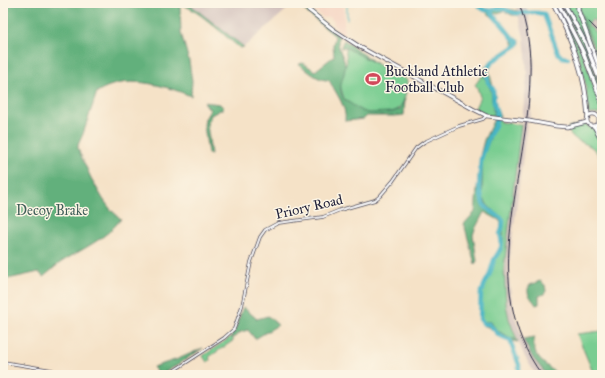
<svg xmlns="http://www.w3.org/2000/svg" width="605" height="378" font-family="'IM FELL Great Primer',serif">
  <rect width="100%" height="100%" fill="#fcf5e5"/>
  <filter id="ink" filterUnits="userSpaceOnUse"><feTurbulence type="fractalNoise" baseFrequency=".025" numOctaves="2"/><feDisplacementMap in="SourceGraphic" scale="8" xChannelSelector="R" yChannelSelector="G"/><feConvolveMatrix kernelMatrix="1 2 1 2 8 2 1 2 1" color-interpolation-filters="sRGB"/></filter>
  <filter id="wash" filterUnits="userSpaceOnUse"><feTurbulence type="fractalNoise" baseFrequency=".012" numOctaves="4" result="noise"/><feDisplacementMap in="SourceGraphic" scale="16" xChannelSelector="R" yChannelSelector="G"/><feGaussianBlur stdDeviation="0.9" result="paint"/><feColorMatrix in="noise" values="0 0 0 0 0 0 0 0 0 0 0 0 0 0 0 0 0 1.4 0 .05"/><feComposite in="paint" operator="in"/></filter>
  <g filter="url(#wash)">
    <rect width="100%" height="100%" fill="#f5e2c7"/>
    <!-- built -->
    <polygon fill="#f5d3c1" points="305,3 344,3 344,27 343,35 333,25 334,22 330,17 327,17 324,18"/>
    <!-- industrial -->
    <g fill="#d1c0bc">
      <polygon points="188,3 287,3 292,5 244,47"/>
      <polygon points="515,3 525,3 529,16 534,47 535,66 530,120 528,120 527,123 510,256 509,273 510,288 514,314 523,339 533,358 547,375 536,375 525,357 509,319 504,287 506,247 527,79 526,56 524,37"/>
      <polygon points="592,19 602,28 602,38 585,22"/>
    </g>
    <!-- green -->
    <g fill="#79cd91" stroke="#4e7866">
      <polygon points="555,3 557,3 582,52 589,72 602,114 592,114 589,115 585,82 578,54"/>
      <polygon points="560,3 563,3 584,42 602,92 602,100 585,52"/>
      <polygon points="565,3 577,3 598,67 596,66"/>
      <polygon points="579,3 602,3 602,28 592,19 588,25 602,38 602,71 580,10"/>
      <path d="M 345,47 L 407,80 C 406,90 406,99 400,107 C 396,114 376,114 368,113 C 360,112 350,105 344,99 L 340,85 L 347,61 Z"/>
      <polygon points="483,74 491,90 494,116 485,114 475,108 480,97 477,87 475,85"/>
      <path d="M 498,120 L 501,120 L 501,122 L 521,125 L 504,268 L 506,304 L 509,319 L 517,340 C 507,337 496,332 491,322 L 482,322 L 480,319 L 481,291 L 483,290 L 483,287 L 490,274 L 494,260 L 502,249 L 503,241 L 503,221 L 502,218 L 488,206 L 482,196 L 482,159 L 490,134 Z"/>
      <path d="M 586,124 L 590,127 L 594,128 L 602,144 L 602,163 C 600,158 598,153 594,149 C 585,141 570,142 568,127 Z"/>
      <polygon points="602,331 602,375 594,375 577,334"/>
      <polygon points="231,337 234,340 209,357 210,360 207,362 203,356"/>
    </g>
    <!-- forest -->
    <g fill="#62b07b" stroke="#42695b">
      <path d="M 3,3 L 188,3 L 244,47 L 240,48 C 229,40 192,4 180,5 L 181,33 L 189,61 L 192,81 L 191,96 C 161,84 125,74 97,92 L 83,134 L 78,145 L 78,149 L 91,178 L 103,199 L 111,210 L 121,219 C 106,239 84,248 63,261 C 56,265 50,272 43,277 L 39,272 L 3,280 Z"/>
      <path d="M 299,6 L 311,12 L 339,36 C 335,47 345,56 345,66 C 345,79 336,84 344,99 L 360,110 L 368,113 L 393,112 L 400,109 L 405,99 L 404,115 L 397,116 L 367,116 L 364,119 L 345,121 C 347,106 336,94 329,80 C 318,81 308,71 299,64 L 303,63 L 315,71 L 334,56 L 333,45 L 335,36 Z"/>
      <polygon points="500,7 518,11 519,15 512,15 504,11 494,14 495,19 481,8 491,9"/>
      <path d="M 511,38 L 520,41 L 520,43 C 513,52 491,59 489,71 L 495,94 L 496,107 L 500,117 L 494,116 L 491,90 L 483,74 L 484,69 L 493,59 L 514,45 Z"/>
      <polygon points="344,40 377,64 345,47 341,48 342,44"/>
      <polygon points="204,102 220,104 224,108 211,115 207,124 211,154 208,154 204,125 205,119 210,110"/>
      <polygon points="494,119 498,120 490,134 490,139 482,159 482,196 488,206 502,218 503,220 503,241 502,246 500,234 501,223 499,220 484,212 475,229 473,235 477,261 475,264 464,224 475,212 480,156 484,140"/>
      <path d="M 540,281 L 545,285 L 546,291 L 544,294 L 539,296 L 539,304 L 536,305 C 532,298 524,293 530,285 Z"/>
      <polygon points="243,307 257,319 268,316 278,325 255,339 248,330 241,332 233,338 231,336 235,330"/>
      <path d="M 482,322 L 491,322 C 496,332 507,337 517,340 L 518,342 C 500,341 498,330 483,325 Z"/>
      <path d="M 535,337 C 529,356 546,365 559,375 L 547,375 L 533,358 L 523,339 Z"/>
      <polygon points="203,348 176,366 159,375 153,367 178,359"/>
    </g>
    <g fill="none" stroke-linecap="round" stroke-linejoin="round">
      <!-- stream -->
      <polyline stroke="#47b4c4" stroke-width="1" points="347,3 347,20"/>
      <!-- river -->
      <g stroke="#47b4c4" stroke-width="4.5">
        <path d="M 477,3 C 486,15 489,9 500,8 C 504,8 510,12 515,13 C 524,14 534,11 544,14 L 558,53 L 562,57 L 568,58"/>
        <path d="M 491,11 C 495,20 498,19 503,26 C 509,32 510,38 518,42 L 517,45 L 493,61 L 486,70 L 488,82 L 493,89 L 494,103 L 497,115 L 495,125 L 489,136 L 481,159 L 479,186 L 483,204 L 488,209 L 501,218 L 503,221 L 502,229 L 500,234 C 504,248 500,249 494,260 C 492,265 491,271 489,276 C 487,281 483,285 483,290 L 481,291 L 480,319 L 484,324 L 489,324 L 499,335 L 510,340 L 519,365 L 519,375"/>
      </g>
    </g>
  </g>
  <g filter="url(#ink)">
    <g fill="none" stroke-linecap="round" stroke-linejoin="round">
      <!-- minor casing -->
      <g stroke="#423f50" stroke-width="3.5">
        <g id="minor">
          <polyline points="3,362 52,370 54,375"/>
          <polyline points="167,375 224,338 234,329 242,306 251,262 260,237 265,230 278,223 323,217 340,210 375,200 380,196 393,181 416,148 424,142 459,126 483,119 486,116"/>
        </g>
      </g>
      <!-- tertiary casing -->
      <g stroke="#423f50" stroke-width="4.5">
        <g id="tertiary">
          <polyline points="297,3 306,8 334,30 360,47 473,109 487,116 520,120"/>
          <circle cx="593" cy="120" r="6"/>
          <polyline points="529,121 556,126 567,127 587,122"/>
        </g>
      </g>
      <!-- trunk casing -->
      <g stroke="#423f50" stroke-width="5">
        <g id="trunk">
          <path d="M 553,3 C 572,39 586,75 588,117"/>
          <polyline points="558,3 583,52 602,103"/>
          <polyline points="564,3 585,42 602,86"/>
          <polyline points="578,3 578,10 599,67 601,78"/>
          <polyline points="594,126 602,140"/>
        </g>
      </g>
      <!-- minor -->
      <use href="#minor" stroke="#fff" stroke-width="2"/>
      <!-- tertiary -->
      <use href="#tertiary" stroke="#fff" stroke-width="3"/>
      <!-- trunk -->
      <use href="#trunk" stroke="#fff" stroke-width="3.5"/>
      <!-- rail -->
      <g stroke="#22223b" stroke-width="1">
        <path d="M 519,3 C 527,26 531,50 530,75 C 529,175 475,285 542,375"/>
        <polyline points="589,22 602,35"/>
      </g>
      <!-- tertiary-bridge casing -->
      <g stroke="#423f50" stroke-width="4.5" stroke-linecap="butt">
        <polyline id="tertiary-bridge" points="520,120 529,121"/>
      </g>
      <!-- tertiary-bridge -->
      <use href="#tertiary-bridge" stroke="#fff" stroke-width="3"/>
    </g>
  </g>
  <!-- icons -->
  <defs>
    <g id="stadium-bare" transform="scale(1.2)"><path d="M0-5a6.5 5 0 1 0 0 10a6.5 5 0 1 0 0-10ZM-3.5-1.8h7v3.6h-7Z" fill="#d1495b" stroke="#fcf5e5" stroke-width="2.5" paint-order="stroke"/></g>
  </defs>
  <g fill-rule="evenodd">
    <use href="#stadium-bare" x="373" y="79"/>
  </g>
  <g text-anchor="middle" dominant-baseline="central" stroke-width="3" stroke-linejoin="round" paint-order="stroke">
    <!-- poi labels -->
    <g font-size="14" fill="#22223b" stroke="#fcf5e5" text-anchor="start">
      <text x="385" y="71">Buckland Athletic<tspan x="385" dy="16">Football Club</tspan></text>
    </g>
    <!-- street labels -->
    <g font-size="14" fill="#22223b" stroke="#fcf5e5">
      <text transform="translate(309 207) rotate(-13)">Priory Road</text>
    </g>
    <!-- park labels -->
    <g font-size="14" fill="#405e59" stroke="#fcf5e5">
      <text x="52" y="210">Decoy Brake</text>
    </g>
  </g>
  <!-- margin -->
  <rect width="605" height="378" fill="none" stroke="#fcf5e5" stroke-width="16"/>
</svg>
